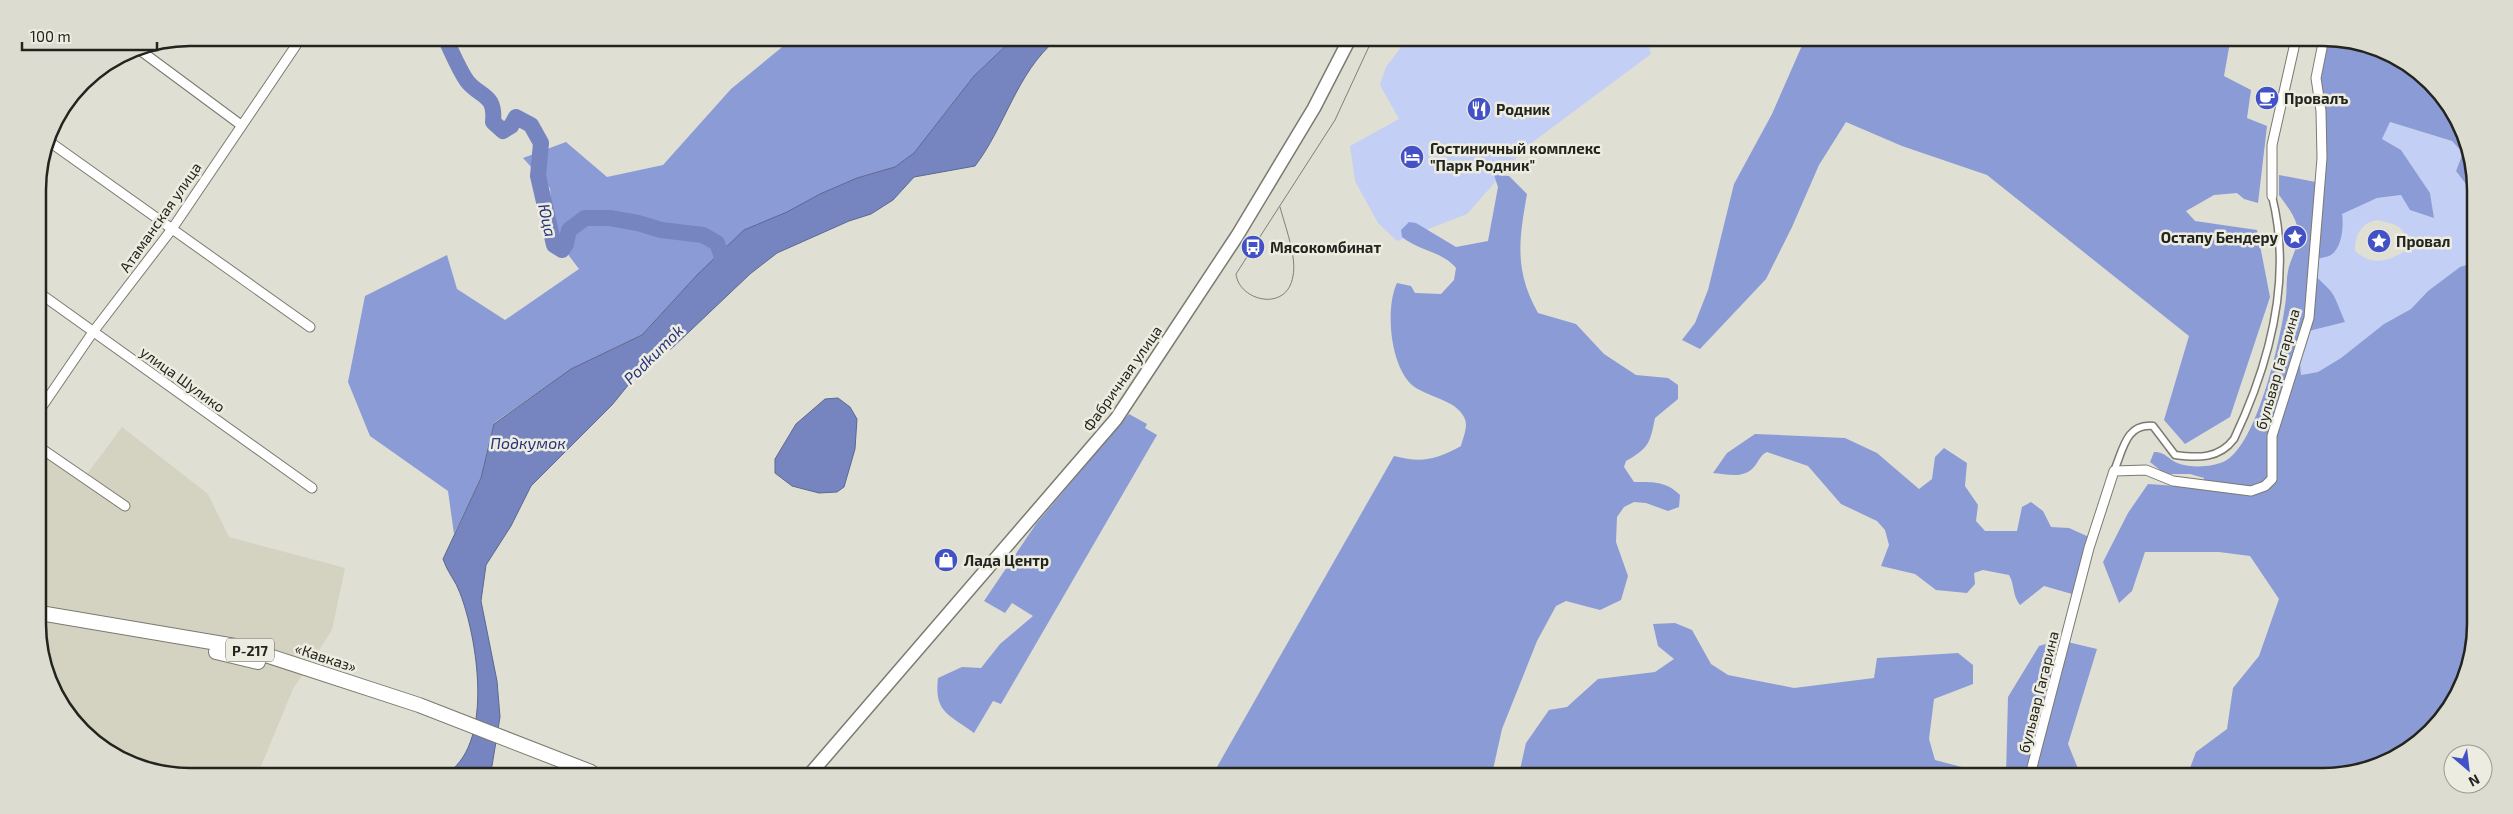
<svg xmlns="http://www.w3.org/2000/svg" width="2513" height="814" font-family="'Exo 2',sans-serif">
  <rect width="100%" height="100%" fill="#dfdfd3"/>
  <!-- built -->
  <polygon fill="#d4d3c1" points="122,427 208,494 229,537 345,568 332,630 293,689 259,771 151,771 106,751 76,725 40,653 39,452 81,482"/>
  <!-- green -->
  <g fill="#c4cff6" fill-rule="evenodd">
    <polygon points="1396,40 1647,41 1651,54 1526,147 1467,214 1397,241 1378,223 1355,181 1350,146 1399,119 1380,85 1386,67 1402,46"/>
    <path d="M 2390,122 L 2452,141 L 2463,153 L 2456,171 L 2472,192 L 2472,263 L 2460,267 L 2428,291 L 2411,309 L 2384,324 L 2341,358 L 2318,372 L 2300,375 L 2299,353 L 2305,332 L 2345,322 L 2333,294 L 2318,279 L 2310,266 L 2341,214 L 2377,198 L 2401,195 L 2434,218 L 2430,193 L 2401,150 L 2382,139 ZM 2377,220 C 2396,224 2410,227 2405,251 C 2387,262 2372,266 2355,251 C 2355,235 2361,223 2377,220 Z"/>
  </g>
  <!-- forest -->
  <g fill="#8b9bd6">
    <polygon points="792,39 1012,40 974,76 914,153 895,167 857,178 820,194 721,254 697,275 642,335 571,369 494,423 481,478 454,534 448,491 370,436 348,382 365,296 447,255 457,289 505,320 579,269 558,241 553,225 550,188 523,158 566,142 607,177 663,165 731,89"/>
    <polygon points="1804,41 2230,42 2224,76 2251,90 2247,118 2267,126 2258,203 2244,199 2237,193 2214,195 2186,211 2195,221 2257,230 2270,297 2230,417 2185,444 2164,420 2189,336 1987,175 1902,146 1846,122 1819,165 1792,227 1766,279 1700,349 1682,340 1695,323 1708,290 1734,184 1772,114"/>
    <path d="M 2324,43 L 2362,43 L 2407,63 L 2437,89 L 2473,161 L 2472,192 L 2456,171 L 2463,153 L 2452,141 L 2390,122 L 2382,139 L 2401,150 L 2430,193 L 2434,218 L 2410,210 L 2401,195 L 2377,198 L 2342,214 C 2344,225 2342,248 2331,255 C 2326,258 2317,258 2311,260 C 2309,277 2327,283 2334,296 C 2338,304 2341,313 2345,322 L 2305,332 L 2299,353 L 2301,375 L 2318,372 L 2341,358 L 2384,324 L 2411,309 L 2428,291 L 2460,267 L 2472,263 L 2470,663 L 2450,708 L 2416,745 L 2381,765 L 2332,776 L 2187,776 L 2196,752 L 2227,729 L 2233,688 L 2259,656 L 2279,599 L 2250,556 L 2219,552 L 2145,552 L 2132,591 L 2119,603 L 2103,562 L 2128,513 L 2148,484 L 2191,487 L 2204,482 L 2204,478 L 2190,474 L 2165,474 L 2150,462 L 2154,452 C 2167,452 2169,461 2180,464 C 2192,468 2214,467 2225,461 C 2258,444 2282,334 2286,298 C 2287,289 2286,280 2288,271 C 2290,259 2298,249 2298,235 C 2298,218 2288,208 2279,195 L 2279,175 L 2321,183 L 2320,81 Z"/>
    <path d="M 1494,175 L 1509,176 L 1527,194 C 1519,240 1514,270 1538,313 L 1576,324 L 1604,354 L 1636,375 L 1668,378 L 1678,385 L 1678,399 L 1655,418 C 1650,443 1649,448 1626,461 L 1624,467 L 1634,482 C 1653,482 1666,481 1680,495 L 1679,507 L 1668,511 L 1646,503 L 1634,502 L 1624,507 L 1617,517 L 1616,542 L 1628,576 L 1621,600 L 1600,610 L 1566,601 L 1556,606 L 1537,641 L 1502,729 L 1492,774 L 1213,774 L 1394,456 C 1421,463 1436,460 1461,446 C 1463,437 1469,426 1464,417 C 1455,399 1426,397 1412,385 C 1390,365 1385,308 1397,283 L 1411,286 L 1415,293 L 1441,294 L 1454,280 L 1456,268 C 1442,251 1419,251 1402,237 L 1401,230 L 1409,222 L 1416,223 L 1456,247 L 1488,241 L 1498,187 Z"/>
    <path d="M 1129,414 L 1147,424 L 1145,428 L 1157,435 L 1001,704 L 993,701 L 974,733 C 949,714 934,713 938,678 L 962,667 L 981,668 L 1000,644 L 1033,616 L 1012,603 L 1005,613 L 984,601 L 1036,524 Z"/>
    <path d="M 1755,434 L 1845,438 L 1877,453 L 1919,489 L 1932,479 L 1935,457 L 1944,448 L 1967,463 L 1965,486 L 1978,505 L 1976,521 L 1985,531 L 2017,531 L 2022,507 L 2031,502 L 2043,511 L 2051,527 L 2069,528 L 2089,537 L 2072,594 L 2044,586 L 2020,605 C 2012,595 2015,585 2009,575 L 1983,570 L 1974,573 L 1975,584 L 1967,593 L 1936,590 L 1915,574 L 1881,566 L 1889,545 L 1885,530 L 1877,521 L 1841,504 L 1808,466 L 1767,452 C 1759,456 1759,462 1753,468 C 1742,479 1727,474 1713,473 L 1727,453 Z"/>
    <polygon points="1675,623 1692,630 1711,664 1728,675 1794,688 1874,678 1877,658 1958,653 1973,665 1973,684 1934,699 1929,739 1935,760 1973,770 1977,775 1519,774 1526,743 1549,710 1567,707 1598,679 1655,672 1674,659 1658,646 1653,624"/>
    <polygon points="2059,640 2097,649 2068,744 2081,776 2006,775 2008,697 2039,646"/>
  </g>
  <!-- water -->
  <g fill="#7685bf" stroke="#5d688f">
    <path d="M 1012,40 L 1056,40 C 1017,72 1005,127 975,166 L 914,177 L 893,200 L 871,214 L 849,221 L 777,253 L 750,274 L 671,349 L 663,347 L 642,368 L 612,405 L 531,486 L 511,526 L 486,565 L 481,601 L 497,681 L 500,717 L 492,766 L 488,772 L 449,772 C 494,740 477,637 460,593 C 456,581 447,572 443,559 L 481,478 L 494,424 L 571,369 L 642,335 L 697,275 L 744,230 L 787,212 L 820,194 L 857,178 L 895,167 L 914,153 L 974,76 Z"/>
    <polygon points="838,398 850,407 857,419 855,449 844,487 837,492 819,493 792,486 775,473 775,459 796,424 825,399"/>
  </g>
  <g fill="none" stroke-linecap="round" stroke-linejoin="round">
    <!-- river -->
    <path stroke="#7685bf" stroke-width="16" d="M 445,38 C 452,52 458,68 467,81 C 479,97 496,93 493,122 L 503,131 L 511,126 L 516,117 L 531,125 L 541,143 L 538,176 L 554,245 L 562,250 L 566,244 L 569,230 L 585,218 L 610,218 L 638,223 L 661,230 L 703,235 L 717,243 L 728,274"/>
    <!-- pedestrian casing -->
    <g stroke="#7b7a70" stroke-width="9">
      <path id="pedestrian" d="M 2114,471 C 2123,450 2126,423 2153,426 L 2175,455 C 2198,458 2219,459 2234,439 C 2270,363 2293,279 2272,196"/>
    </g>
    <!-- minor casing -->
    <g stroke="#7b7a70" stroke-width="11">
      <g id="minor">
        <polyline points="137,48 241,125"/>
        <polyline points="47,140 310,327"/>
        <polyline points="2272,196 2272,145 2295,43"/>
        <polyline points="38,292 312,488"/>
        <polyline points="39,411 93,332 172,229 301,38"/>
        <polyline points="39,447 125,506"/>
        <polyline points="2030,775 2089,548 2114,471 2146,470 2173,481 2251,491 2265,486 2272,479 2272,436 2309,318 2322,158 2321,111 2316,78 2323,43"/>
      </g>
    </g>
    <!-- secondary casing -->
    <g stroke="#7b7a70" stroke-width="15">
      <polyline id="secondary" points="811,773 1116,419 1237,236 1314,108 1349,40"/>
    </g>
    <!-- primary casing -->
    <g stroke="#7b7a70" stroke-width="16">
      <g id="primary">
        <polyline points="40,613 241,647 419,705 591,772"/>
        <polyline points="216,652 258,662"/>
      </g>
    </g>
    <!-- pedestrian -->
    <use href="#pedestrian" stroke="#fff" stroke-width="6"/>
    <!-- minor -->
    <use href="#minor" stroke="#fff" stroke-width="9"/>
    <!-- secondary -->
    <use href="#secondary" stroke="#fff" stroke-width="12"/>
    <!-- primary -->
    <use href="#primary" stroke="#fff" stroke-width="14"/>
    <!-- tram -->
    <path stroke="#7f7f77" stroke-width="1" d="M 1280,207 C 1285,226 1297,257 1293,276 C 1287,313 1239,301 1236,274 L 1335,120 L 1372,40"/>
  </g>
  <!-- icons -->
  <defs>
    <g id="cafe-disc" transform="scale(1.25)"><circle r="9.5" fill="#4351c6" stroke="#ecece0"/><path d="M-5.5-4.5H6V0H3Q3 3.5 0 3.5H-2.5Q-5.5 3.5-5.5 0ZM3-3.2v2h1.7v-2ZM-6 4.5H4V6H-6Z" fill="#fff"/></g>
    <g id="restaurant-disc" transform="scale(1.25)"><circle r="9.5" fill="#4351c6" stroke="#ecece0"/><path d="M-5-6h1v4h1v-4h1v4h1v-4h1v5L-1.5 .5V6h-2V.5L-5-1ZM5-6V6H3V1.5H1.5Q1.5-4 5-6Z" fill="#fff"/></g>
    <g id="hotel-disc" transform="scale(1.25)"><circle r="9.5" fill="#4351c6" stroke="#ecece0"/><path d="M-6-4.5h1.5V1H6V5H4.5V3h-9V5H-6ZM-4 0a1.8 1.8 0 1 1 3.6 0ZM.5 0V-2.5h3Q6-2.5 6 0Z" fill="#fff"/></g>
    <g id="sight-disc" transform="scale(1.25)"><circle r="9.5" fill="#4351c6" stroke="#ecece0"/><path d="M0-6L1.8-2.2L6-1.7L2.9 1.2L3.7 5.4L0 3.3L-3.7 5.4L-2.9 1.2L-6-1.7L-1.8-2.2Z" fill="#fff"/></g>
    <g id="bus-disc" transform="scale(1.25)"><circle r="9.5" fill="#4351c6" stroke="#ecece0"/><path d="M-5-6H5V4H4V6H2V4H-2V6H-4V4H-5ZM-3.5-4V0h7V-4ZM-3.5 1.2v1.5H-2V1.2ZM2 1.2v1.5H3.5V1.2Z" fill="#fff"/></g>
    <g id="shop-disc" transform="scale(1.25)"><circle r="9.5" fill="#4351c6" stroke="#ecece0"/><path d="M-5-2.5h2.3a2.7 3.5 0 0 1 5.4 0H5L5.5 6h-11ZM-1.5-2.5h3a1.5 2.3 0 0 0-3 0Z" fill="#fff"/></g>
  </defs>
  <g fill-rule="evenodd">
    <use href="#cafe-disc" x="2267" y="98"/>
    <use href="#restaurant-disc" x="1479" y="109"/>
    <use href="#hotel-disc" x="1412" y="157"/>
    <use href="#sight-disc" x="2295" y="237"/>
    <use href="#sight-disc" x="2379" y="241"/>
    <use href="#bus-disc" x="1253" y="247"/>
    <use href="#shop-disc" x="946" y="560"/>
  </g>
  <g text-anchor="middle" dominant-baseline="central" stroke-width="5" stroke-linejoin="round" paint-order="stroke">
    <!-- shield labels -->
    <rect fill="#ecece0" stroke="#606059" stroke-width="1" x="226" y="638.5" width="48" height="23" rx="4"/>
    <g font-size="14" font-weight="bold" fill="#24241f">
      <text x="250" y="650">Р-217</text>
    </g>
    <!-- poi labels -->
    <g font-size="15" font-weight="bold" fill="#24241f" stroke="#ecece0" text-anchor="start">
      <text x="2284" y="98">Провалъ</text>
      <text x="1496" y="109">Родник</text>
      <text x="1430" y="148">Гостиничный комплекс<tspan x="1430" dy="17">"Парк Родник"</tspan></text>
      <text x="2278" y="237" text-anchor="end">Остапу Бендеру</text>
      <text x="2396" y="241">Провал</text>
      <text x="1270" y="247">Мясокомбинат</text>
      <text x="964" y="560">Лада Центр</text>
    </g>
    <!-- street labels -->
    <g font-size="15" fill="#24241f" stroke="#ecece0">
      <text transform="translate(160 217) rotate(-55)">Атаманская улица</text>
      <text transform="translate(2277 369) rotate(-74)">бульвар Гагарина</text>
      <text transform="translate(1122 378) rotate(-55)">Фабричная улица</text>
      <text transform="translate(183 379) rotate(36)">улица Шулико</text>
      <text transform="translate(326 657) rotate(18)">«Кавказ»</text>
      <text transform="translate(2038 692) rotate(-76)">бульвар Гагарина</text>
    </g>
    <!-- water labels -->
    <g font-size="16" font-style="italic" fill="#29337a" stroke="#ecece0">
      <text transform="translate(548 220) rotate(77)">Юца</text>
      <text transform="translate(653 354) rotate(-45)">Podkumok</text>
      <text x="528" y="442">Подкумок</text>
    </g>
  </g>
  <!-- crop -->
  <path d="M0 0H2513V814H0ZM190 46H2323A144 144 0 0 1 2467 190V624A144 144 0 0 1 2323 768H190A144 144 0 0 1 46 624V190A144 144 0 0 1 190 46Z" fill="#dcdcd1" fill-rule="evenodd"/>
  <path fill="none" stroke="#24241f" stroke-width="2.5" d="M190 46H2323A144 144 0 0 1 2467 190V624A144 144 0 0 1 2323 768H190A144 144 0 0 1 46 624V190A144 144 0 0 1 190 46Z"/>
  <!-- north arrow -->
  <g transform="translate(2468 769) rotate(152)"><circle r="24" fill="#ecece0" stroke="#9c9c93"/>
  <path d="M0-4L9 19L0 12L-9 19Z" fill="#4351c6"/>
  <text y="-8" font-size="14" font-weight="bold" text-anchor="middle" fill="#24241f">N</text>
  </g>
  <!-- scale -->
  <path d="M22 42v8h135v-8" fill="none" stroke="#24241f" stroke-width="2.5"/>
  <text x="30" y="42" font-size="15" fill="#24241f" stroke="#ecece0" stroke-width="4" paint-order="stroke">100 m</text>
</svg>
